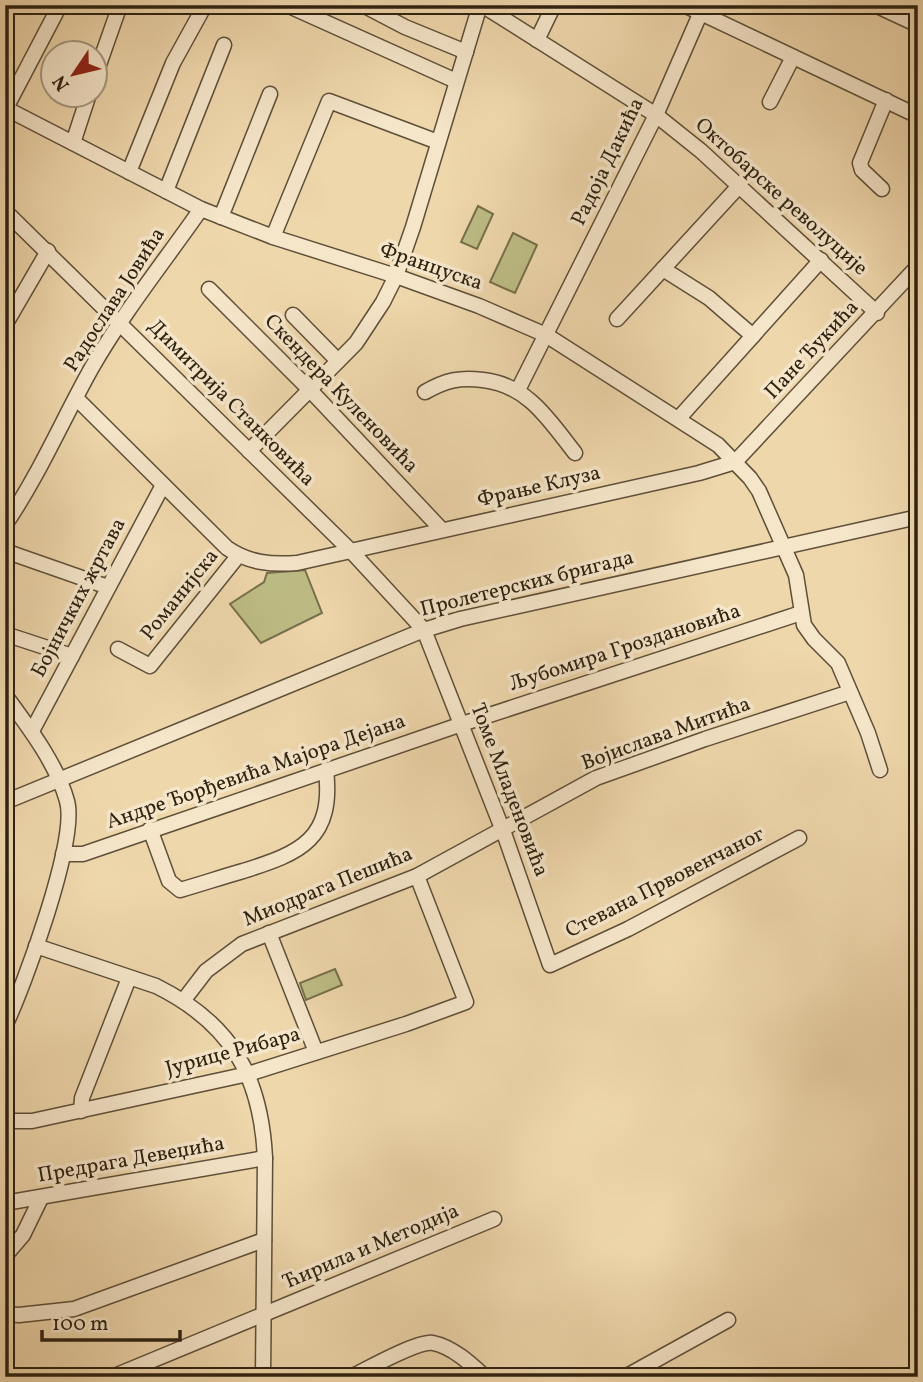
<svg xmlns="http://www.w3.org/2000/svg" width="923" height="1382" font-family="Vollkorn,serif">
  <rect width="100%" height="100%" fill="#efd7ac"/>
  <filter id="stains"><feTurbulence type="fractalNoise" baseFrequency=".00286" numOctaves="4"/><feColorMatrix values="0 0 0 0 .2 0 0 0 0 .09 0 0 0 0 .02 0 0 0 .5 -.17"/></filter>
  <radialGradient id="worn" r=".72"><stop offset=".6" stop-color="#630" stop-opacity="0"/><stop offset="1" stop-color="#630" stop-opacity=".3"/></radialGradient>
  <!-- green -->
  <g fill="#bebd86" stroke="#76704c" stroke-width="2">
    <polygon points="478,206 493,214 477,249 461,242"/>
    <polygon points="513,233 537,245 515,293 490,282"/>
    <polygon points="305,570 322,613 261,643 230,604 264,582 267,573"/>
    <polygon points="335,969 342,985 306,1000 300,983"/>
  </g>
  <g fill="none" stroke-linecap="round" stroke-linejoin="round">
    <!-- minor casing -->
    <g stroke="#5e4f38" stroke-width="17">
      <g id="minor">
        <polyline points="287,5 456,81"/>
        <polyline points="363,5 405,27 466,52"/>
        <polyline points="482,5 656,115 701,151 877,313"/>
        <polyline points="684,5 918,116"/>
        <polyline points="875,5 918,25"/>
        <polyline points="537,40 554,5"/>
        <polyline points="94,79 120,5"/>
        <polyline points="770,102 793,57"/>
        <polyline points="5,108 201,209 273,237 396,276 479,306 546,335 718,445 750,478 759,491 796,575 804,625 814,639 838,663 868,733 880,770"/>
        <polyline points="6,108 60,5"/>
        <polyline points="73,143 89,94"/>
        <polyline points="129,172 173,63 205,5"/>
        <polyline points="882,189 862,170 860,163 886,100"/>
        <polyline points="166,191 224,45"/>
        <polyline points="5,211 351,551 424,630 505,836 550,965 628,929 799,838"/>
        <polyline points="221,217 270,94"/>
        <polyline points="273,237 329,101 438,142"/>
        <polyline points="663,269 709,298 753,336"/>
        <polyline points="209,289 310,390 442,530"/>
        <polyline points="293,315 338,361"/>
        <polyline points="617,319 739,186"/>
        <polyline points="5,325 48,251"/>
        <polyline points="518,390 656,115 704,5"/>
        <path d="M 425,392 C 446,380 460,377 483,380 C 528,385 549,420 575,453"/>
        <path d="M 76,398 L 227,548 C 249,563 271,565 297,563 L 699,473 L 735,462 L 918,266"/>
        <polyline points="679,418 821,260"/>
        <polyline points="249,451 356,343 383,302 396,276 413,227 480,5"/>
        <path d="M 5,525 C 39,475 62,421 91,369 C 123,313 164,262 201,209"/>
        <polyline points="5,551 108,587"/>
        <polyline points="5,634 72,656"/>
        <polyline points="118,649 150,666 238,556"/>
        <path d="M 5,695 C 27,725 57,764 67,801 C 78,840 24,986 5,1026"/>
        <polyline points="32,731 163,485"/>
        <polyline points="5,802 424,630 460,619 918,517"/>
        <path d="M 150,829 L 169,881 L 180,890 C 201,884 222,877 243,871 C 301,853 334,839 326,770"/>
        <polyline points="63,854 83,854 462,724 801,613"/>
        <polyline points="269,933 316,1052"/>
        <path d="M 36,946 L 156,986 C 231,1023 261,1076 265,1158 L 263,1377"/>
        <polyline points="183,1001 206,971 242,944 417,876 596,778 705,739 850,692"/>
        <polyline points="81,1111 82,1098 129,978"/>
        <polyline points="5,1121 32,1121 248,1074 406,1024 466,1002 417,876"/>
        <polyline points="5,1203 265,1158"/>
        <polyline points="5,1256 23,1235 41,1198"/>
        <polyline points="5,1314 19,1315 74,1309 264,1240"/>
        <polyline points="112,1377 494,1219"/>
        <path d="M 351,1377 C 367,1369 419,1340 433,1343 C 453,1347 471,1364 485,1377"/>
        <polyline points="625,1377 728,1320"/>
      </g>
    </g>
    <!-- minor -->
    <use href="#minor" stroke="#f5e5c9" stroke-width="14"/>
  </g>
  <g text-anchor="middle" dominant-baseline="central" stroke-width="7" stroke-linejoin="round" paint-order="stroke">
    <!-- street labels -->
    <g font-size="21" fill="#2e2211" stroke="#f5e5c9">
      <text transform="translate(608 162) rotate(-64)">Радоја Дакића</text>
      <text transform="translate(781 197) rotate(42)">Октобарске револуције</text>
      <text transform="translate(431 267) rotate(19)">Француска</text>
      <text transform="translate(115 300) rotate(-57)">Радослава Јовића</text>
      <text transform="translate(812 350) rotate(-47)">Пане Ђукића</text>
      <text transform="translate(341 394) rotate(46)">Скендера Куленовића</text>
      <text transform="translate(231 403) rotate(45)">Димитрија Станковића</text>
      <text transform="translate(539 487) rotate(-13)">Фрање Клуза</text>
      <text transform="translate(527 584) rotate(-14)">Пролетерских бригада</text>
      <text transform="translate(180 595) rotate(-51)">Романијска</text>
      <text transform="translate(79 598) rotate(-62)">Бојничких жртава</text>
      <text transform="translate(625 648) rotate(-18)">Љубомира Гроздановића</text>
      <text transform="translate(666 734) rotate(-20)">Војислава Митића</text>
      <text transform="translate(256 772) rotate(-19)">Андре Ђорђевића Мајора Дејана</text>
      <text transform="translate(509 790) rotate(69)">Томе Младеновића</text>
      <text transform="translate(665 883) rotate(-27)">Стевана Првовенчаног</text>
      <text transform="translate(328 887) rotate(-22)">Миодрага Пешића</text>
      <text transform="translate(233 1052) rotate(-15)">Јурице Рибара</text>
      <text transform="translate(131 1160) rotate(-10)">Предрага Девеџића</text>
      <text transform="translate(371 1247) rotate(-23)">Ћирила и Методија</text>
    </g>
  </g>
  <!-- margin -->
  <rect width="923" height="1382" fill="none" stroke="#efd7ac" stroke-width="28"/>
  <rect x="7" y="7" width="909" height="1368" fill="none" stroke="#2e2211" stroke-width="3.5"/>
  <rect x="14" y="14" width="895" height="1354" fill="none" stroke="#2e2211" stroke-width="2"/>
  <!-- north arrow -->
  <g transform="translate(74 74) rotate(235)"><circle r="33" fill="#f5e5c9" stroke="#a5977f" stroke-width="2"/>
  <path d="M0-5L12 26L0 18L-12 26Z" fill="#8f2418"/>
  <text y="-10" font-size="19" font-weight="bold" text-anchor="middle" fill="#2e2211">N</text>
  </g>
  <!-- scale -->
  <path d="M42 1330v10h138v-10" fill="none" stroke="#2e2211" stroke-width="3.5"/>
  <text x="52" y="1330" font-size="21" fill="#2e2211" stroke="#f5e5c9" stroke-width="5" paint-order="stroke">100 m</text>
  <rect width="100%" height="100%" filter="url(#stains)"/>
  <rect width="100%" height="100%" fill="url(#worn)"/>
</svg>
